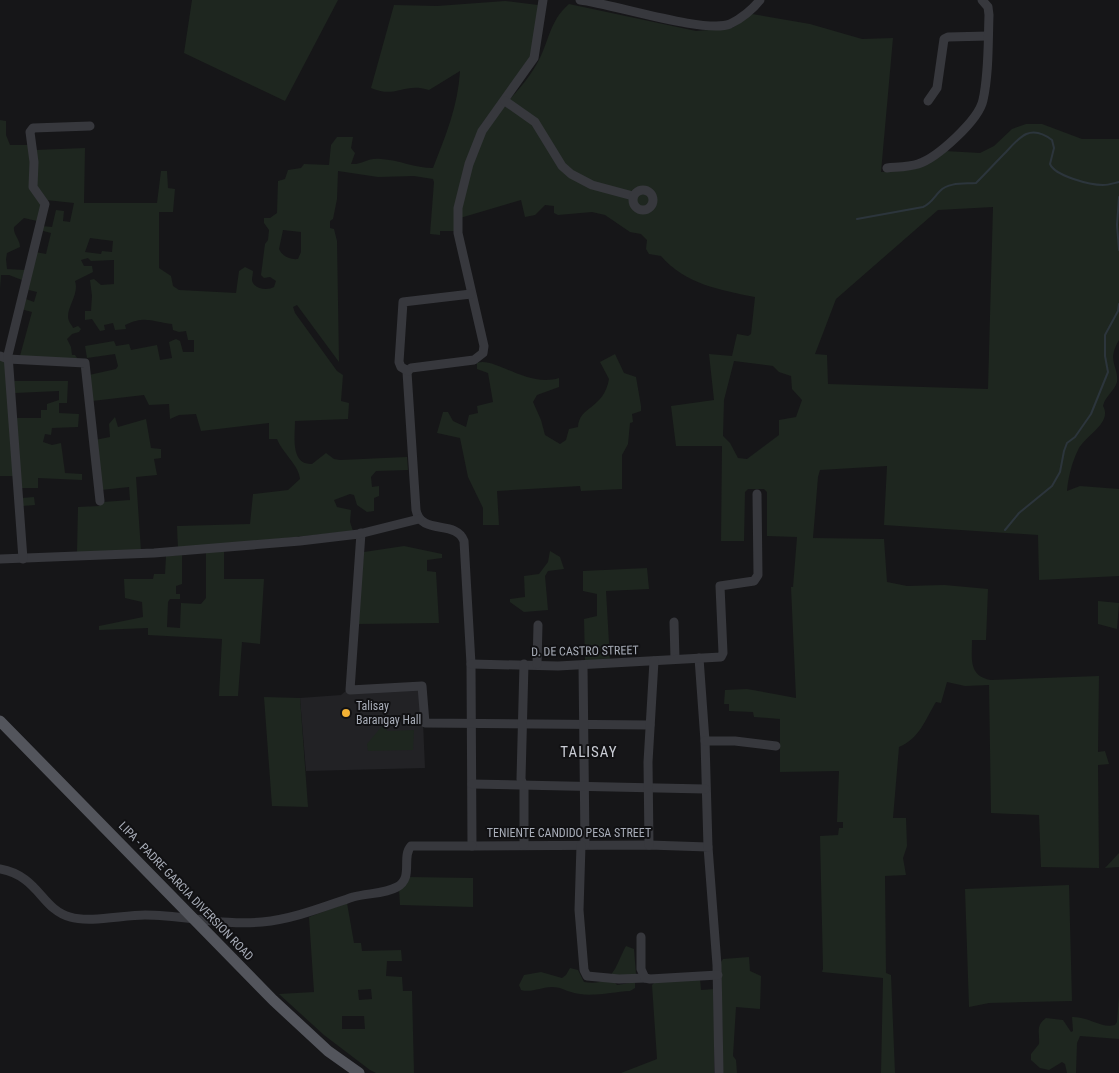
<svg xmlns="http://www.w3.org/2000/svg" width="1119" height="1073" font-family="'Roboto Condensed',sans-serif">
  <rect width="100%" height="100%" fill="#161618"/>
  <!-- built -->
  <polygon fill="#222225" points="419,687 423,722 425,768 306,771 300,698 341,695 346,691"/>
  <!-- green -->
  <g fill="#1e261f" fill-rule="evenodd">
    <polygon points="192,0 338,0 285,101 184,53"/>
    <path d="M 505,1 L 538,5 L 534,53 L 481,125 L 455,231 L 440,231 L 440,235 L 430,234 L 434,182 L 433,179 L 414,176 L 378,177 L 338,171 L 337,199 L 333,219 L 330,221 L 330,228 L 334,229 L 337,241 L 339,362 L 297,305 L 293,307 L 295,313 L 337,371 L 343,375 L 341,401 L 349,403 L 348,419 L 295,421 C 295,436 290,465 312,464 L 326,453 L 334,459 L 340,460 L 407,457 L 408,470 L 376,471 L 371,477 L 372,487 L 379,486 L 379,496 L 374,498 L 374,511 L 367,512 L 357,505 L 354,495 L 350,494 L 334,500 L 337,507 L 351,510 L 350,522 L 353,531 L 178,549 L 177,526 L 250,524 L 253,494 L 288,490 L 300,479 C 299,465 283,454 277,439 L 269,439 L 269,423 L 201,431 L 196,414 L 179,415 L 170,419 L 169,404 L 149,405 L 144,395 L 92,401 L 89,375 L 116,369 L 118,366 L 115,354 L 87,358 L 85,346 L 114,341 L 116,346 L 129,344 L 131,350 L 157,345 L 160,360 L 172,358 L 169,342 L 176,339 L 180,341 L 183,352 L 194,352 L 194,340 L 188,340 L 186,331 L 179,332 L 173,330 L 172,324 C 152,322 146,315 125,325 L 126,329 L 115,330 L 113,323 L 104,325 L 105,330 L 100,331 L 92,319 L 85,320 L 85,311 L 91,311 L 92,296 L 90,280 L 94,279 L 101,285 L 114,284 L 114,260 L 91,261 L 88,258 L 81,260 L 84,266 L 92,266 L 93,272 L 75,281 C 80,295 64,310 69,321 C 70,324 72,325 73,328 L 78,326 L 81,329 L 79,332 L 72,334 L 67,339 L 71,347 L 72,355 L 75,355 L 79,361 L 20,356 L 32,312 L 21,309 L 23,298 L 34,302 L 37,292 L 25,289 L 35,252 L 46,254 L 51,233 L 40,230 L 41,226 L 52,227 L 56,210 L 64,211 L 63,221 L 70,222 L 74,203 L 46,200 L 37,191 L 35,150 L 85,148 L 84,203 L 157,203 L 161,171 L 167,171 L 168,188 L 175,189 L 173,212 L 159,212 L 159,268 L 171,276 L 173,286 L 179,290 L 236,293 L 239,271 L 245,267 L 253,271 C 253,274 252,277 252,280 C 253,289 268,291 274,287 L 276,281 L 270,277 L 264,278 L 261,275 L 265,244 L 268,240 L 269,230 L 264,223 L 264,218 L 270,218 L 277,213 L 278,181 L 285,179 L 288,170 L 301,168 L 304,164 L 329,165 L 331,145 L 337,137 L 353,137 L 351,148 L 355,153 L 351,164 C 362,165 368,157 381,159 C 399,160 415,168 433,168 C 446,135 458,106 460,71 L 429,90 C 403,82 397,99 371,88 L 394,5 L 437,6 ZM 283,230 L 301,232 L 301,252 L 298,259 C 290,260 282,256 279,249 ZM 90,238 L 113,241 L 112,252 L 102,251 L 101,254 L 85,252 Z"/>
    <path d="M 569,4 L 696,31 L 732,28 L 752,14 L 810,24 L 862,39 L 893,38 L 881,172 L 896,171 L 945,151 L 980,153 L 994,146 L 1012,129 L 1026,124 L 1042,124 L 1082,139 L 1119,139 L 1119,340 C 1106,362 1119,366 1117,382 C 1114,392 1105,396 1103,406 C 1113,423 1084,436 1078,450 C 1072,462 1068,478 1067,491 L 1080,486 L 1119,489 L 1119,576 L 1039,580 L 1038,535 L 884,525 L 887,466 L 820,470 L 818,477 L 813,538 L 884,539 L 887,582 L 907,586 L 944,585 L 988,589 L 986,640 L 972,640 C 972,658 968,676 991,680 L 1099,676 L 1098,752 L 1105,751 L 1109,764 L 1098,765 L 1099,868 L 1041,867 L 1039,815 L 991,813 L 989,685 L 965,686 L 947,682 L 941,703 L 936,702 C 925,720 920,738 899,747 L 893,818 L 906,818 L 907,846 L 903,858 L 906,875 L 885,876 L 886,973 L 891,975 L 895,1073 L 881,1073 L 883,978 L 822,972 L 823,969 L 820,836 L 838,835 L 839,828 L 843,828 L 843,822 L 837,822 L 839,771 L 780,772 L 780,719 L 754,717 L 753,712 L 729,711 L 729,704 L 724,704 L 725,690 L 747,689 L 796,698 L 791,587 L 793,587 L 797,537 L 767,536 L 767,492 L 764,489 L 748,489 L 745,492 L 744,541 L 721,541 L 722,446 L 676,446 L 671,406 L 714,400 L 709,354 L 732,356 L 737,334 L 748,336 L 751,334 L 755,297 C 720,290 685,284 661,256 L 649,254 L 646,249 L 647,240 L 641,234 L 630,232 L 605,215 L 592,212 L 558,215 L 554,213 L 554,206 L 545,205 L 535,215 L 525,217 L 521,200 L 460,218 C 465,190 471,159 484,133 C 497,109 521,91 535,67 C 549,45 548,22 569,4 ZM 993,207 L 988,389 L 828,384 L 827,355 L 815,354 L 836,299 L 938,210 ZM 734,361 L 773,366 L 779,372 L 791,376 L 792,389 L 802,400 L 796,417 L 779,420 L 779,435 L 747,459 L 738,458 L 730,443 L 723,436 L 724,400 Z"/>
    <path d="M 0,120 L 6,121 L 6,135 L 10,145 L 30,145 L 32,173 L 42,203 L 37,221 L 24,218 L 14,227 C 13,235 20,239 20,247 L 7,253 L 6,259 L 7,269 L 25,270 L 22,280 L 9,275 L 1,275 L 0,289 Z"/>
    <path d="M 615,354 L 624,373 L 636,377 L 641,406 L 641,411 L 632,414 L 633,422 L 630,423 L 628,444 L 622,455 L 622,489 L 581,491 L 580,486 L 497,491 L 499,525 L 483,525 L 483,508 L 468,477 L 460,438 L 437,433 L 443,412 L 448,412 L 453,421 L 466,427 L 469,415 L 478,413 L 477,406 L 493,402 L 488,373 L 477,369 L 477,363 C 494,356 527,388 559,378 L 559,387 L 537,395 L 533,402 L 541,420 L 545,435 L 560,444 L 566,440 L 569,429 L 578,427 C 579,406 604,409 609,379 L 600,362 Z"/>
    <polygon points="0,359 5,361 14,476 0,476"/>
    <polygon points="14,381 68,381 67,403 59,403 59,413 79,414 78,427 52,428 51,435 45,434 43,442 52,445 61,443 65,473 82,474 82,480 38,478 38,488 21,488 16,418 41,418 41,410 47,410 47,404 59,400 59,391 15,393"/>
    <polygon points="115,417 118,427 146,419 151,448 161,449 161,458 154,459 157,475 136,477 141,551 77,553 78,507 99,506 103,502 130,500 129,487 101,490 95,440 110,437 109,424"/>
    <polygon points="34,497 35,505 22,506 22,498"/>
    <polygon points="404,546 442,554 442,558 427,560 427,571 436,572 439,623 357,624 364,552"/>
    <polygon points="224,550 224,579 264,579 260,644 242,642 238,696 219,696 222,639 148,635 148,628 99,630 99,626 143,617 142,602 125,598 124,579 153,579 154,574 165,574 166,556 182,555 182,584 176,586 176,594 180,594 180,599 170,599 168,602 167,627 180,628 181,603 201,604 206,598 206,552"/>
    <polygon points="550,551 560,557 564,569 548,571 545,576 548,610 524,612 510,602 510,599 525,597 524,576 539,574 548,562"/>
    <polygon points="647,568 649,589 606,591 610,660 585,662 584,619 597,616 597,594 583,591 583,571"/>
    <polygon points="1098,601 1119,603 1117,629 1098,624"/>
    <polygon points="264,697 300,698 308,807 272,806"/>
    <polygon points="382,726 386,726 387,731 414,730 413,750 368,751 367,744"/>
    <polygon points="1119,853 1119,867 1105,868"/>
    <polygon points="409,877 473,878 473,907 400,905 399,889"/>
    <polygon points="1069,885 1072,1001 989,1003 969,1007 965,889"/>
    <path d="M 347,903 L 354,943 L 361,943 L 362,951 L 401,950 L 402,961 L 387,961 L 386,976 L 402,977 L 403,991 L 412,991 L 414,1073 L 376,1073 L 370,1070 L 324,1035 L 279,994 L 314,992 L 309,917 ZM 371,989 L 372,999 L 359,1000 L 358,990 ZM 342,1016 L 364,1016 L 365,1029 L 342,1029 Z"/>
    <path d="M 626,946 L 634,949 L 636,974 L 613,981 L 617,985 L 635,982 L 635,988 L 630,991 C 612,992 588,998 571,992 C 564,990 560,987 552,987 C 542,987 531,993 521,990 L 519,985 L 524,975 L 541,972 L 562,978 L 566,975 L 570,968 L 578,970 L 584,982 C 614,987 615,966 626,946 Z"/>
    <polygon points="749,957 750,971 761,976 760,1009 736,1007 733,1056 736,1060 737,1073 723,1073 721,962 723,959"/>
    <polygon points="700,979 701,990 715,989 714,1073 621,1073 657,1059 652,985 655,982"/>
    <path d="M 1119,995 L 1119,1039 L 1080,1036 L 1077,1043 L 1076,1073 L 1067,1073 L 1065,1064 L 1062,1062 L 1049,1070 L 1040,1068 L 1031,1060 L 1031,1054 L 1039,1044 C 1040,1033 1035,1026 1046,1018 L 1063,1020 L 1071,1032 L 1073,1031 L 1072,1017 C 1088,1016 1102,1029 1115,1025 L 1117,1022 Z"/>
  </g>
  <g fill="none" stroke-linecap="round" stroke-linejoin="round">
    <!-- stream -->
    <g stroke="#2c353c" stroke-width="2">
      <polyline points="1119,197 1117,225 1119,250"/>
      <path d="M 857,219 L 923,207 C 932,203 933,198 940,191 C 949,182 964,184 976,183 C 986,173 996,162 1006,152 C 1020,136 1031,124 1052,140 L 1054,148 L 1050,164 C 1055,176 1090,185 1103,185 C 1109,185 1114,183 1119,182"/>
      <polyline points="1005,530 1019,513 1052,486 1060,472 1064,451 1067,443 1075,437 1091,414 1108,372 1105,356 1105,335 1118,311 1119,304"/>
    </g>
    <!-- minor -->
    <g stroke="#37383d" stroke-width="9">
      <path d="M 543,0 L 534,58 L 482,131 L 469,164 L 458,208 L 458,233 L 484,346 L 483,353 L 474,360 L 411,368 L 407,372 L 416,510 C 421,536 456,519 464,541 L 471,664 L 472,846 L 649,845 L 708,847 L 717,965 L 719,1073"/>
      <path d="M 580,0 C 613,4 705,34 730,24 C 741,19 753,9 760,0"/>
      <polyline points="505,101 535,122 562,166 571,174 592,185 633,196"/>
      <polyline points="928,101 937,88 944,39 948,37 988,36"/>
      <path d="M 887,168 C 897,167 909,167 918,164 C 937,158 979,120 983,100 C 989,73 988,42 989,15 L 988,7 L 982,0"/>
      <circle cx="643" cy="200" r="10"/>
      <polyline points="0,356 8,359 85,363 100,501"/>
      <polyline points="408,371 401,367 399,362 403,302 471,294"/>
      <polyline points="361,533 350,690 422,686 425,723 650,725"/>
      <polyline points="0,559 154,553 300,541 359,534 419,519"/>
      <polyline points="23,559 8,355 45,204 33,187 34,162 30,132 33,128 90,126"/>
      <polyline points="674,622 675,659"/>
      <polyline points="699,658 705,741 708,847"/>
      <polyline points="471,664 558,666 721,657 723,653 720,586 754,581 758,575 757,494"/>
      <polyline points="524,664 521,779 524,788 524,845"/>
      <polyline points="537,664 538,625"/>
      <polyline points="583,665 585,845"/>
      <polyline points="705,741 735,741 776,746"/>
      <polyline points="472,784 705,789"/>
      <polyline points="581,845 579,910 584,970 587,976 619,979 645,978"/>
      <polyline points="649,845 648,762 654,661"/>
      <path d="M 0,869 C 39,876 41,909 70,917 C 90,923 123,915 145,915 C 184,915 223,926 262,922 C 294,919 323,907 353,897 C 367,893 385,894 397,887 C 414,878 401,857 411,846 L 472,846"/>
      <polyline points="641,937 641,969 645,978 650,979 718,975"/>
    </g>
    <!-- major -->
    <polyline stroke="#53555c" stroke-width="11" points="0,721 273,1000 328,1051 359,1073"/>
  </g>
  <!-- markers -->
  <circle fill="#f2b134" stroke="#111113" stroke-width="2" cx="346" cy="713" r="5"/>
  <g text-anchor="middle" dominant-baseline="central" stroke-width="4" stroke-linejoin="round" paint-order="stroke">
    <!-- street labels -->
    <g font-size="12" fill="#a8adb8" stroke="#111113">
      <text transform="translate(585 651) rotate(-1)">D. DE CASTRO STREET</text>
      <text x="569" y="833">TENIENTE CANDIDO PESA STREET</text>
      <text transform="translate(186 891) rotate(46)">LIPA - PADRE GARCIA DIVERSION ROAD</text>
    </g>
    <!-- poi labels -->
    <g font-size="12" fill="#a8adb8" stroke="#111113" text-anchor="start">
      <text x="356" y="706">Talisay<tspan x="356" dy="14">Barangay Hall</tspan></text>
    </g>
    <!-- quarter labels -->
    <g font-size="15" letter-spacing="1" fill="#c9ccd4" stroke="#111113">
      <text x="589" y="752">TALISAY</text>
    </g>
  </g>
</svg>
